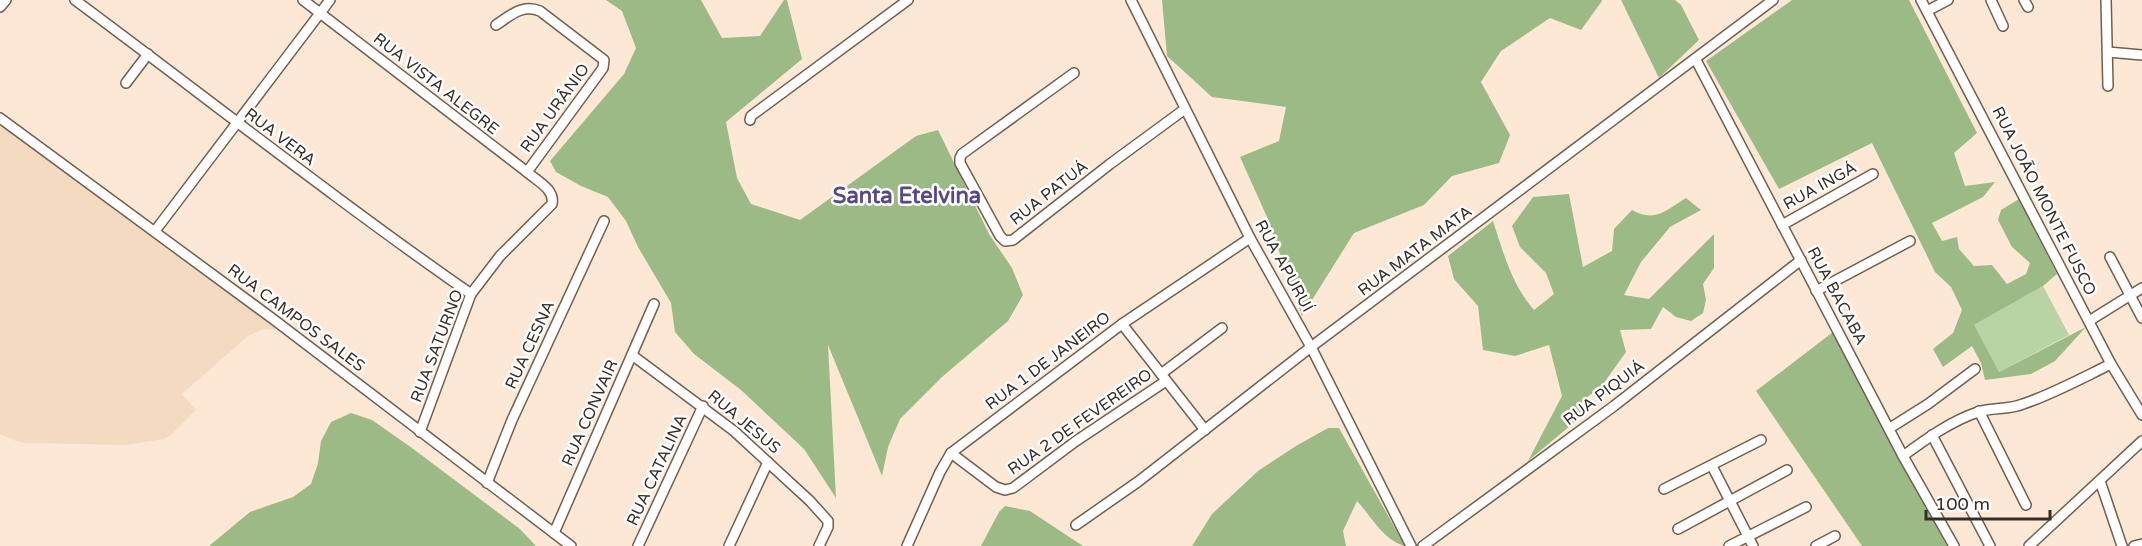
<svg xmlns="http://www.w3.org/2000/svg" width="2142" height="546" font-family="'Varela Round',sans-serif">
  <rect width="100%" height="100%" fill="#fde8d6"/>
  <!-- built -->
  <polygon fill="#f5dac2" points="0,122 101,199 279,330 264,329 248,336 182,394 196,410 171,435 164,439 127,445 26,443 16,441 0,434"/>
  <!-- green -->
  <polygon fill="#b8d4a5" points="2043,286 2069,335 1999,372 1972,326"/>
  <!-- forest -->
  <g fill="#9cba86">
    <polygon points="606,0 701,0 722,38 760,36 784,0 787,0 802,59 726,122 737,178 751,204 800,220 916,136 938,130 989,234 1012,268 1023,295 1008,321 942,377 900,419 888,447 882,476 828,345 836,498 804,449 741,390 694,354 675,332 671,303 638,247 626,221 608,197 581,186 556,172 550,161 624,74 636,48 622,11"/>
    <polygon points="1162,0 1602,0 1602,1 1581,30 1550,18 1501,51 1481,82 1510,135 1499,163 1452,176 1424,205 1354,233 1302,316 1267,217 1240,157 1279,141 1286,107 1212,97 1167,56"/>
    <polygon points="1621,0 1675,0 1681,5 1699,40 1659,78"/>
    <polygon points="1792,0 1909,0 1977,133 1954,153 1965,186 1995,182 1983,197 1932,223 1942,241 1957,237 1959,249 1974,266 1992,265 2007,284 2026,274 2030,263 2012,247 1998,220 2001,210 2019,199 2057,274 2043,286 1974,325 1999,372 2086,327 2055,361 2031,374 1985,380 1981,363 1972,346 1943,367 1933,349 1953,333 1962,310 1951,287 1935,272 1872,143 1779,189 1706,61"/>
    <path d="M 1569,194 L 1583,267 L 1612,251 L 1614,229 L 1632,210 C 1655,223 1666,210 1686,198 L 1701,210 L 1670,227 L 1641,262 L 1624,295 L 1649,299 L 1714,234 L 1714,268 L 1703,284 L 1706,300 L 1703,313 L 1691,321 L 1676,317 L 1663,307 L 1651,329 L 1620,330 L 1626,352 L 1601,387 L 1582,401 L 1583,415 L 1528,461 L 1562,396 L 1549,345 L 1515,356 L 1483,350 L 1478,306 L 1454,279 L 1448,256 L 1493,221 C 1503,252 1512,285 1534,310 L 1554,294 L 1546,273 L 1520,247 L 1512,226 L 1533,197 Z"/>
    <polygon points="1833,332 1947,546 1862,546 1756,391"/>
    <polygon points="351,413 372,420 412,448 520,529 536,546 209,546 250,512 293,497 311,484 318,463 321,441 331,422"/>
    <path d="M 1328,428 L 1339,428 L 1405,546 C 1384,541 1371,516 1357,501 L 1343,531 L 1346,546 L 1192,546 L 1212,514 L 1258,471 L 1296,446 Z"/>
    <polygon points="1005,506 1030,511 1083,546 981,546 999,512"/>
  </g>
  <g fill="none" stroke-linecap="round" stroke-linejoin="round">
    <!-- minor casing -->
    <g stroke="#715f4f" stroke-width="12">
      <g id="minor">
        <path d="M 75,0 C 207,98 336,200 471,294"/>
        <path d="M 303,0 L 527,172 C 537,181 555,189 552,204 L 500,256 L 471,294 L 420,432"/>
        <polyline points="1131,0 1250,238 1311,347 1411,546"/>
        <polyline points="1921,0 2111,364 2142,415"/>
        <polyline points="1991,0 2003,26"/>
        <polyline points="2024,0 2028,7"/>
        <polyline points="2106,0 2108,86"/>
        <polyline points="0,7 6,0"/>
        <polyline points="1927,11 1948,0"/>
        <path d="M 496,25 C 511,15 522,4 540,11 L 604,60 L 603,68 L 527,172"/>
        <polyline points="2108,52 2142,55"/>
        <polyline points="1696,60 1903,456 1954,546"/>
        <polyline points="1074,73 962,154 960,158 960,163 1000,236 1005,241 1013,240 1110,164 1185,109"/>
        <polyline points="126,83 148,54"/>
        <polyline points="0,118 273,319 571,546"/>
        <polyline points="750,120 751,116 908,0"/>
        <polyline points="1782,225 1873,174"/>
        <polyline points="155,231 330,0"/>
        <polyline points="2110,257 2142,318"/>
        <polyline points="1816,291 1910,241"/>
        <polyline points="2089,321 2142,288"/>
        <polyline points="1122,324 1205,430"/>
        <polyline points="632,355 734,431 810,501 828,521 828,527 819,546"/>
        <polyline points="1161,374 1222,328"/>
        <polyline points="1979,411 2026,505"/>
        <polyline points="1890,428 1928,404 1975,369"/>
        <polyline points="1932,435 1990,546"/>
        <polyline points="951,453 996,487 1005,490 1013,488 1076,441 1166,381"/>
        <path d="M 1903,456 C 1926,439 1951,421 1978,412 C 1993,407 2009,410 2023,404 C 2053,394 2082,378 2111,364"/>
        <polyline points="1712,466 1753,546"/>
        <polyline points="2100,481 2122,546"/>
        <polyline points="487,483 512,420 604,221"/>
        <polyline points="1664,489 1761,440"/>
        <polyline points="1076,525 1139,481 1311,347 1773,0"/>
        <polyline points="1678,529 1787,470"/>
        <polyline points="554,533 654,304"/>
        <polyline points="638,546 703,406"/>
        <polyline points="729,546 768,462"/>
        <polyline points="907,546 940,472 951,453 1122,324 1250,238"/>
        <polyline points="1423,546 1614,406 1801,260"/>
        <polyline points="1729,546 1806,507"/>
        <polyline points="1816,546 1835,536"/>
        <polyline points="2029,546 2142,441"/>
        <polyline points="2134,546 2142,544"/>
      </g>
    </g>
    <!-- minor -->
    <use href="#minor" stroke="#fff" stroke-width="9"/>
  </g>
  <g text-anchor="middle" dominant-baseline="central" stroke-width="5" stroke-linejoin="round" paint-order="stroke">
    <!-- street labels -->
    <g font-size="16" fill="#362e27" stroke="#fff">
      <text transform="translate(436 84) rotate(38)">RUA VISTA ALEGRE</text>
      <text transform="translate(555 108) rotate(-54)">RUA URÂNIO</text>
      <text transform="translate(280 137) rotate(37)">RUA VERA</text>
      <text transform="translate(1820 186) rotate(-29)">RUA INGÁ</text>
      <text transform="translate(1049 193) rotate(-38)">RUA PATUÁ</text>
      <text transform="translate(2044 201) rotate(63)">RUA JOÃO MONTE FUSCO</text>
      <text transform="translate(1415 251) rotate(-37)">RUA MATA MATA</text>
      <text transform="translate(1284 266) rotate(61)">RUA APURUÍ</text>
      <text transform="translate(1837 296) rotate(62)">RUA BACABA</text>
      <text transform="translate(296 318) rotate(37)">RUA CAMPOS SALES</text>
      <text transform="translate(530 345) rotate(-65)">RUA CESNA</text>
      <text transform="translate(437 346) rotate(-69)">RUA SATURNO</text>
      <text transform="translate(1048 361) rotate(-37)">RUA 1 DE JANEIRO</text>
      <text transform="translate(1604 393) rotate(-37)">RUA PIQUIÁ</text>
      <text transform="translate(590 413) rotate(-66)">RUA CONVAIR</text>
      <text transform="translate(744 422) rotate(40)">RUA JESUS</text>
      <text transform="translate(1080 422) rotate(-35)">RUA 2 DE FEVEREIRO</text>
      <text transform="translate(657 470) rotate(-65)">RUA CATALINA</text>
    </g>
    <!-- district labels -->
    <g font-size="22" font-weight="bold" fill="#574887" stroke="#fff">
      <text x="907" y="196">Santa Etelvina</text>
    </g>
  </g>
  <!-- scale -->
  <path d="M1926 510v9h124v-9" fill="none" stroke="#362e27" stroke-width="3"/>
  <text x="1935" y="510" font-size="18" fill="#362e27" stroke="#ffffff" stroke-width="4.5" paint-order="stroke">100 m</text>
</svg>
